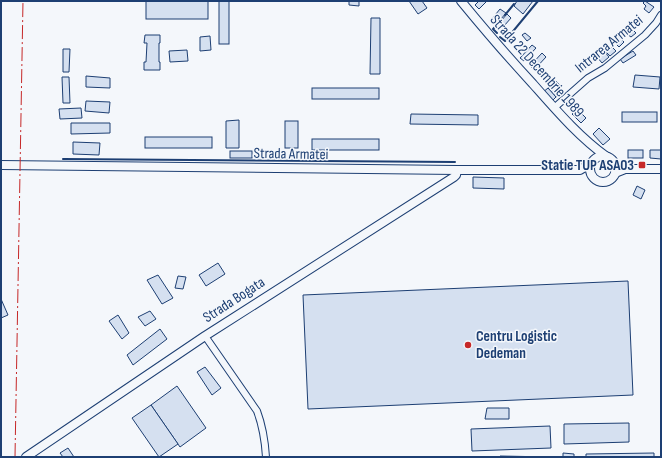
<svg xmlns="http://www.w3.org/2000/svg" width="662" height="458" font-family="'Sofia Sans Condensed',sans-serif">
  <rect width="100%" height="100%" fill="#f4f7fb"/>
  <!-- building -->
  <g fill="#d5e0f0" stroke="#1d3f73">
    <rect x="146" y="1" width="62" height="18"/>
    <rect x="219" y="1" width="10" height="43"/>
    <polygon points="349,1 359,1 359,6 349,5"/>
    <polygon points="409,1 422,1 427,8 418,14"/>
    <polygon points="479,1 487,1 479,9 475,5"/>
    <polygon points="517,1 533,1 523,14 514,6"/>
    <polygon points="645,1 654,7 649,13 644,9 646,6 643,3"/>
    <polygon points="500,9 506,13 496,25 491,20"/>
    <polygon points="507,14 511,18 504,26 500,22"/>
    <polygon points="371,18 380,18 380,74 370,74"/>
    <polygon points="630,27 636,33 631,37 624,32"/>
    <polygon points="525,33 531,38 527,41 522,35"/>
    <polygon points="145,35 160,35 160,43 159,43 159,62 160,62 160,70 144,70 144,62 146,62 147,43 144,43"/>
    <polygon points="210,36 211,50 200,51 200,37"/>
    <polygon points="618,36 624,42 619,47 613,41"/>
    <polygon points="532,45 536,48 524,61 520,58"/>
    <polygon points="612,47 616,51 610,56 606,52"/>
    <polygon points="63,49 70,49 69,72 63,72"/>
    <polygon points="187,50 188,61 170,62 169,51"/>
    <polygon points="604,51 609,57 602,63 597,57"/>
    <polygon points="633,51 636,55 623,63 620,59"/>
    <polygon points="542,53 546,57 534,70 530,66"/>
    <polygon points="635,75 660,77 659,89 633,87"/>
    <polygon points="86,76 110,78 110,88 86,87"/>
    <polygon points="62,77 69,77 70,103 63,103"/>
    <polygon points="556,81 560,85 556,89 560,94 556,97 548,88"/>
    <rect x="312" y="88" width="67" height="11"/>
    <polygon points="548,88 556,97 551,102 542,93"/>
    <polygon points="86,101 110,102 109,113 85,111"/>
    <polygon points="81,108 82,118 60,119 59,109"/>
    <polygon points="577,109 586,118 581,123 572,114"/>
    <rect x="622" y="112" width="35" height="10"/>
    <polygon points="411,114 478,115 478,125 410,124"/>
    <polygon points="239,120 239,148 226,148 226,121"/>
    <rect x="285" y="121" width="13" height="27"/>
    <polygon points="71,123 110,123 110,133 71,134"/>
    <polygon points="599,128 610,139 603,145 593,134"/>
    <rect x="145" y="137" width="67" height="11"/>
    <rect x="312" y="139" width="67" height="11"/>
    <polygon points="73,142 100,143 99,155 73,154"/>
    <rect x="628" y="150" width="15" height="8"/>
    <polygon points="650,150 661,150 661,159 650,158"/>
    <rect x="230" y="151" width="22" height="7"/>
    <polygon points="473,177 504,178 504,189 473,188"/>
    <polygon points="637,186 645,190 641,199 633,195"/>
    <polygon points="218,263 225,274 206,286 199,275"/>
    <polygon points="158,275 173,298 162,304 147,280"/>
    <polygon points="178,276 186,277 183,289 175,288"/>
    <polygon points="628,281 633,395 308,409 303,295"/>
    <polygon points="1,299 8,315 1,318"/>
    <polygon points="150,311 156,319 145,326 138,317"/>
    <polygon points="118,315 129,333 122,339 109,321"/>
    <polygon points="160,329 167,339 133,365 127,355"/>
    <polygon points="205,367 221,388 212,395 197,372"/>
    <polygon points="177,386 206,428 180,447 151,405"/>
    <polygon points="151,405 178,444 159,457 132,418"/>
    <polygon points="487,408 509,408 509,419 485,419"/>
    <polygon points="629,423 629,442 564,444 564,424"/>
    <polygon points="550,426 551,448 472,451 471,429"/>
    <polygon points="68,448 74,457 63,457 60,453"/>
    <polygon points="563,453 574,454 574,457 563,457"/>
    <polygon points="654,453 654,457 586,457 586,454"/>
    <polygon points="500,456 550,457 500,457"/>
  </g>
  <g fill="none" stroke-linecap="round" stroke-linejoin="round">
    <!-- minor casing -->
    <g stroke="#1d3f73" stroke-width="8">
      <g id="minor">
        <polyline points="554,108 588,78 605,68 645,35 656,23 661,15"/>
        <path d="M 205,336 L 257,411 C 263,427 265,441 266,457"/>
      </g>
    </g>
    <!-- major casing -->
    <g stroke="#1d3f73" stroke-width="10">
      <g id="major">
        <path d="M 461,1 C 484,29 508,57 533,84 C 556,110 579,137 607,157"/>
        <circle cx="603" cy="169" r="13"/>
        <polyline points="1,165 457,170 580,170 591,163"/>
        <polyline points="615,173 625,169 661,169"/>
        <polyline points="26,457 205,336 454,177 456,175 457,170"/>
      </g>
    </g>
    <!-- minor -->
    <use href="#minor" stroke="#f4f7fb" stroke-width="6"/>
    <!-- major -->
    <use href="#major" stroke="#f4f7fb" stroke-width="8"/>
    <!-- wall -->
    <g stroke="#1d3f73" stroke-width="2">
      <polyline points="505,15 514,4"/>
      <polyline points="497,33 493,29 498,24"/>
      <polyline points="500,37 505,41 538,1"/>
      <polyline points="63,159 455,162"/>
    </g>
    <!-- power -->
    <polyline stroke="#c62828" stroke-width="1" stroke-dasharray="14 3 2 3" stroke-linecap="butt" points="15,457 23,1"/>
  </g>
  <!-- markers -->
  <g fill="#c62828" stroke="#f4f7fb" stroke-width="1.5">
    <rect x="638" y="161" width="8" height="8" rx="2"/>
    <circle cx="468" cy="345" r="4"/>
  </g>
  <g text-anchor="middle" dominant-baseline="central" stroke-width="3" stroke-linejoin="round" paint-order="stroke">
    <!-- street labels -->
    <g font-size="15" fill="#1d3f73" stroke="#f4f7fb">
      <text transform="translate(609 44) rotate(-39)">Intrarea Armatei</text>
      <text transform="translate(537 66) rotate(48)">Strada 22 Decembrie 1989</text>
      <text transform="translate(291 154) rotate(1)">Strada Armatei</text>
      <text transform="translate(234 300) rotate(-33)">Strada Bogata</text>
    </g>
    <!-- poi labels -->
    <g font-size="15" font-weight="bold" fill="#1d3f73" stroke="#f4f7fb" text-anchor="end">
      <text x="634" y="165">Statie TUP ASA03</text>
      <text x="476" y="336" text-anchor="start">Centru Logistic<tspan x="476" dy="17">Dedeman</tspan></text>
    </g>
  </g>
  <!-- border -->
  <rect width="662" height="458" fill="none" stroke="#1d3f73" stroke-width="4"/>
</svg>
